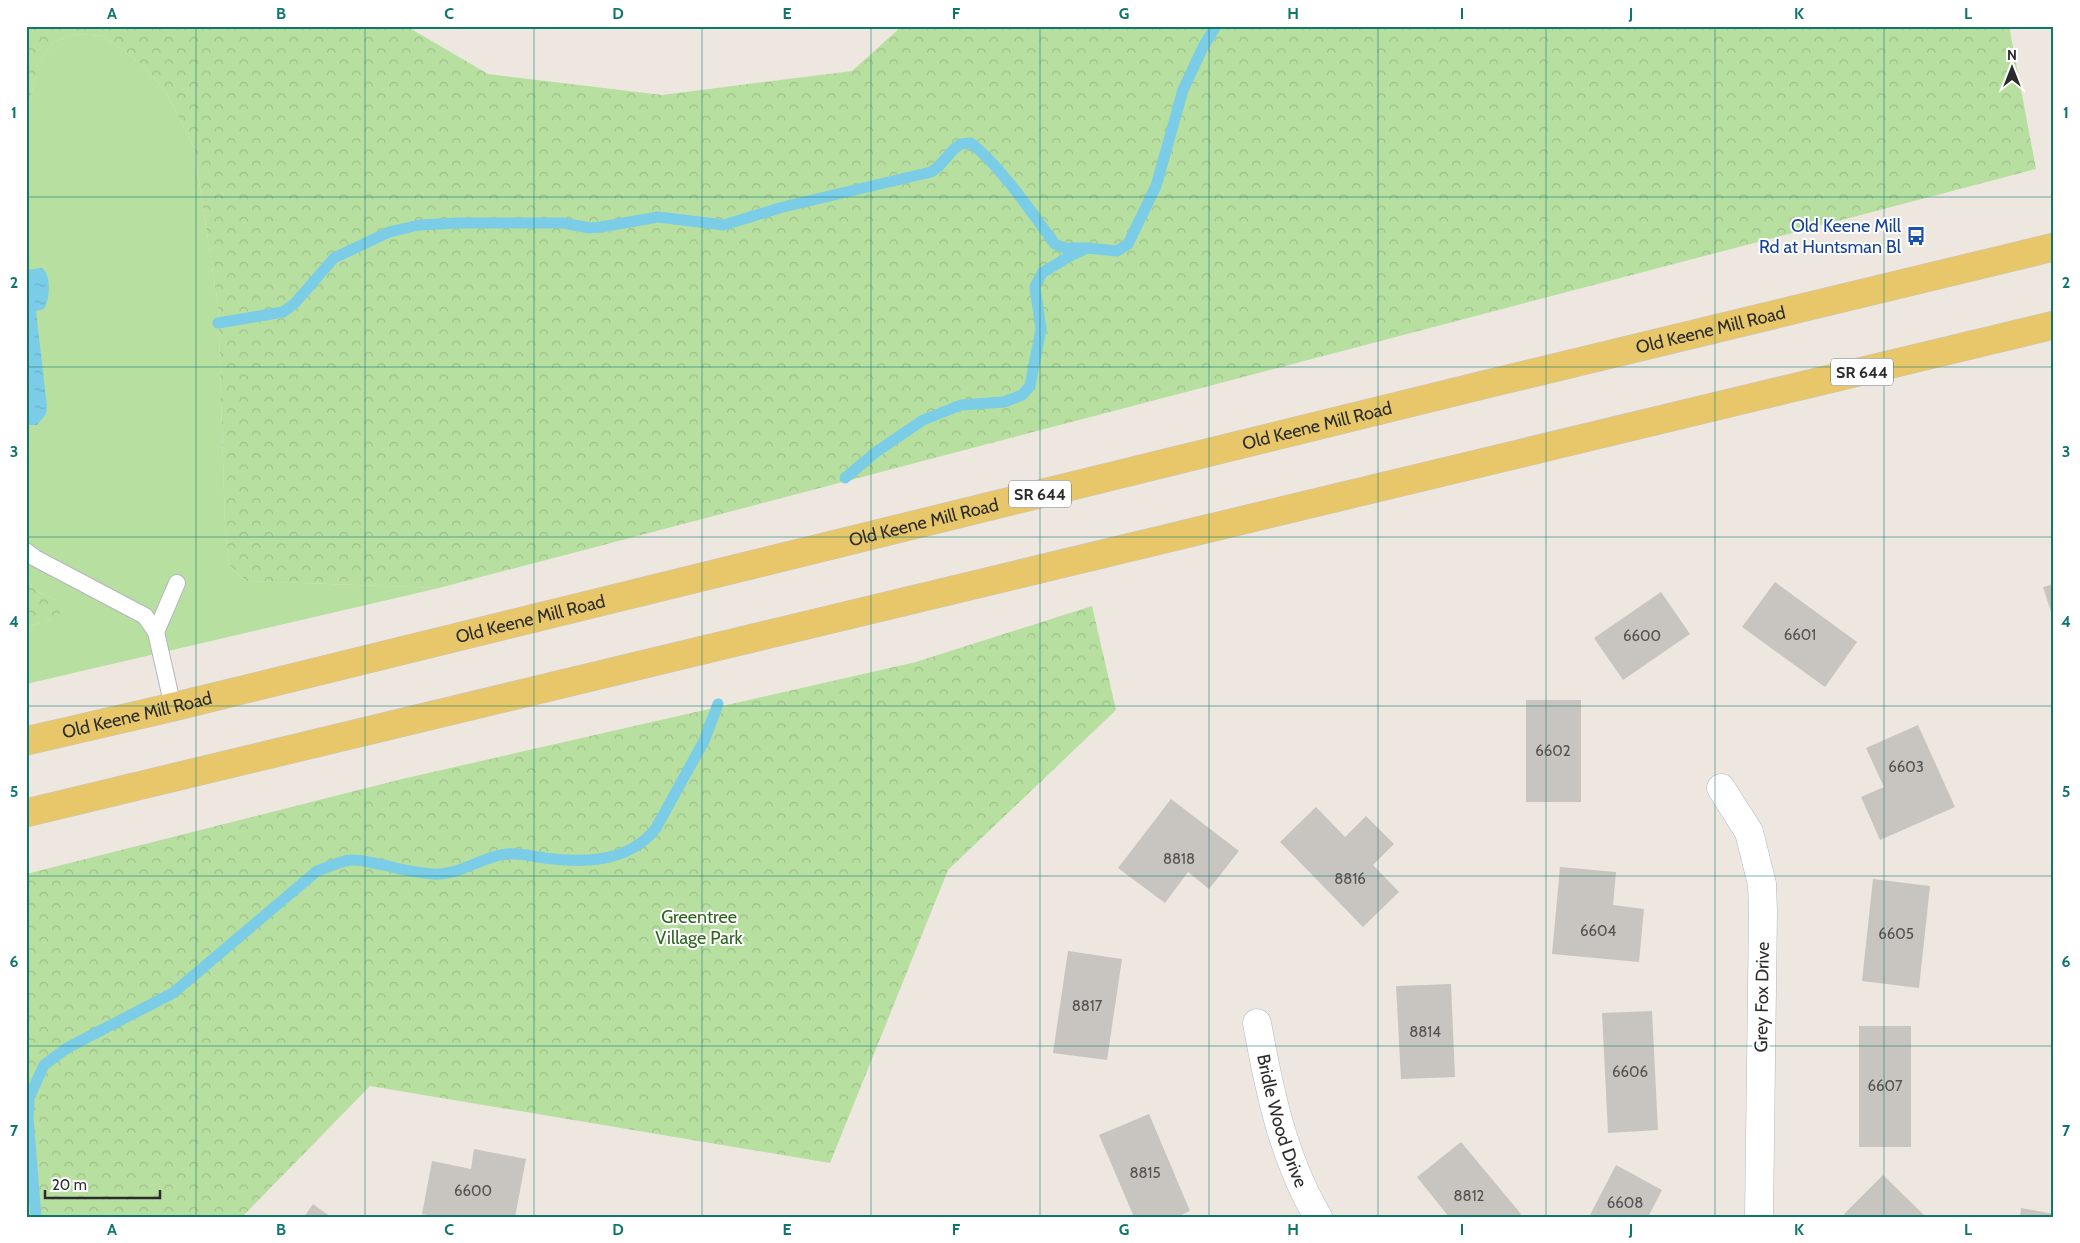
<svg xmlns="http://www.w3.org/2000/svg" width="2080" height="1243" font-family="Cabin,sans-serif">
  <defs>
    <pattern id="forest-crowns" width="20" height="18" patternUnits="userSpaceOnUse" patternTransform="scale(1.25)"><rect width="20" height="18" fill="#b7dfa0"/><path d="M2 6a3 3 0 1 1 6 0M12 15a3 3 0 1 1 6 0" fill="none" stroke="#9ec08a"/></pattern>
    <pattern id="water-ripples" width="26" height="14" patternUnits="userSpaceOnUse" patternTransform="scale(1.25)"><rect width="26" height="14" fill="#7bcce6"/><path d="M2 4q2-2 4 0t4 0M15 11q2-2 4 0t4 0" fill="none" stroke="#6aafc5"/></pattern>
  </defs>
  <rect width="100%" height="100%" fill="#ede7e0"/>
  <!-- grass -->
  <polygon fill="#b7dfa0" points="76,34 103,36 139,62 165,90 194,148 218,305 225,523 229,565 246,581 439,588 26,684 26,627 51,620 57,600 40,593 26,580 26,118 38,64 53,42"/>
  <!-- forest -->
  <g fill="url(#forest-crowns)">
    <polygon points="26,26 406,26 488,74 662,95 852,71 902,26 2009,26 2036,169 439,588 246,581 229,565 225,523 218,305 194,148 165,90 139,62 103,36 76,34 53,42 38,64 26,118"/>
    <polygon points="26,580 40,593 57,600 63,611 51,620 26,627"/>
    <polygon points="1092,606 1116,710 948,870 830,1163 370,1086 242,1217 26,1217 26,874 402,779 916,662"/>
  </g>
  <!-- water -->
  <path fill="url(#water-ripples)" d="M 41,268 C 52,272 50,301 44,309 L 36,311 L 47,407 L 46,414 L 37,425 L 26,425 L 26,270 Z"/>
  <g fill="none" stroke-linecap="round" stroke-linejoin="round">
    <!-- stream -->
    <g stroke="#7bcce6" stroke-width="11">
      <path d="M 218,323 L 283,312 L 294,304 L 334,258 L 389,232 L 419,225 L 459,223 L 563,223 L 590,228 L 601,227 L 658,217 L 724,225 L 783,207 L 931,172 L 938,167 L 955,148 L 961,144 L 971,143 C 1005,171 1029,210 1055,244 L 1064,248 L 1087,248"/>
      <polyline points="845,478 876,452 923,420 961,405 1004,402 1022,395 1030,386 1041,329 1035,287 1042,273 1068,257 1087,248 1117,251 1128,244 1156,186 1183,90 1203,47 1216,26"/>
      <path d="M 36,1217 L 28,1118 L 29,1098 L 44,1065 L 67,1048 L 173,993 L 317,871 C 328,867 339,862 350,860 C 362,859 372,863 384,865 C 399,869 417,873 433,874 C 458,876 481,857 506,854 C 518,853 532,856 544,858 C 584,863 629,863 656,828 L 704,741 L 718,704"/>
    </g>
  </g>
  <!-- building -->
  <g fill="#c8c4bf">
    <polygon points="1775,582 1857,642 1825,687 1742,627"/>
    <polygon points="2054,584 2054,618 2053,618 2043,587"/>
    <polygon points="1661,592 1690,634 1623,680 1594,638"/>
    <rect x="1526" y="700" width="55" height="102"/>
    <polygon points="1918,725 1955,807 1880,840 1861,797 1884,787 1866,748"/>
    <polygon points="1171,799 1239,851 1209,889 1188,872 1165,903 1118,868"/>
    <polygon points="1316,807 1345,837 1366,816 1394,844 1373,865 1399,892 1363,927 1280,842"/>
    <polygon points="1560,867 1616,872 1613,905 1644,909 1639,962 1552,954"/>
    <polygon points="1873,879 1930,886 1919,988 1862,981"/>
    <polygon points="1068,951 1122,959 1107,1060 1053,1053"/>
    <polygon points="1451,984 1455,1077 1401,1079 1396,986"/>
    <polygon points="1652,1011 1658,1130 1608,1133 1602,1013"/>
    <rect x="1859" y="1026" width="52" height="121"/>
    <polygon points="1149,1114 1190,1211 1177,1217 1134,1217 1099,1135"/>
    <polygon points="1461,1142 1521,1214 1518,1217 1449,1217 1417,1177"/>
    <polygon points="474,1149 526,1159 515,1217 438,1217 422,1214 432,1161 471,1169"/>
    <polygon points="1616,1165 1662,1190 1648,1217 1589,1217"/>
    <polygon points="1883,1175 1926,1217 1846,1217 1844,1214"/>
    <polygon points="313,1204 331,1217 304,1217"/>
    <polygon points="2021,1208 2054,1214 2054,1217 2020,1217"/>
  </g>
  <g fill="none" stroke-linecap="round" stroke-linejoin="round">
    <!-- lane casing -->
    <g stroke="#b3b6be" stroke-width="18">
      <g id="lane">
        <polyline points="26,551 35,558 145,616 156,632 173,707"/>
        <polyline points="156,632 177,583"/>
      </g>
    </g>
    <!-- street casing -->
    <g stroke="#b3b6be" stroke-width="29">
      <g id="street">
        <polyline points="1721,788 1749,832 1762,884 1763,911 1759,1217"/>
        <path id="s1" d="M 1257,1023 C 1269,1089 1283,1158 1318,1217"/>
      </g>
    </g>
    <!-- primary casing -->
    <g stroke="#c8c8c8" stroke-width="29">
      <g id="primary">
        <path id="s2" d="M 26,741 L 173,707 L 1483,385 L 2054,247"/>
        <polyline points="26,813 2054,325"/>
      </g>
    </g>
    <!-- lane -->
    <use href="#lane" stroke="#fff" stroke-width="16"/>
    <!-- street -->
    <use href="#street" stroke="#fff" stroke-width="28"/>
    <!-- primary -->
    <use href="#primary" stroke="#e7c76a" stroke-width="28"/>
  </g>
  <!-- grid -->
  <path fill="none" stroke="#0f766e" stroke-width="1" stroke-opacity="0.55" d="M 196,26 L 196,1217M 365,26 L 365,1217M 534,26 L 534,1217M 702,26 L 702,1217M 871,26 L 871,1217M 1040,26 L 1040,1217M 1209,26 L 1209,1217M 1378,26 L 1378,1217M 1546,26 L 1546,1217M 1715,26 L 1715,1217M 1884,26 L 1884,1217M 26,197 L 2054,197M 26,367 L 2054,367M 26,537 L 2054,537M 26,706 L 2054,706M 26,876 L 2054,876M 26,1046 L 2054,1046"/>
  <!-- icons -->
  <defs>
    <g id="bus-bare" transform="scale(1.5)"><path d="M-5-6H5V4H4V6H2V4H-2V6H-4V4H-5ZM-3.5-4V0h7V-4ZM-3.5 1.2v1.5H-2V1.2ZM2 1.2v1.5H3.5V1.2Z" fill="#1a4fb4" stroke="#fff" stroke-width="2.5" paint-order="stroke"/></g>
  </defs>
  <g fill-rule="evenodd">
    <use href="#bus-bare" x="1916" y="236"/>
  </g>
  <g text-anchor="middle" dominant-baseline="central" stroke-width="4" stroke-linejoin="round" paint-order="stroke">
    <!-- number labels -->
    <g font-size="15" fill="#535251">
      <text x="1800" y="635">6601</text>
      <text x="1642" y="636">6600</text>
      <text x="1553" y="751">6602</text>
      <text x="1906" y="767">6603</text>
      <text x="1179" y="859">8818</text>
      <text x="1350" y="879">8816</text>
      <text x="1598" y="931">6604</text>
      <text x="1896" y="934">6605</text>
      <text x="1087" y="1006">8817</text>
      <text x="1425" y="1032">8814</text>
      <text x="1630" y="1072">6606</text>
      <text x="1885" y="1086">6607</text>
      <text x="1145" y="1173">8815</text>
      <text x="473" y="1191">6600</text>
      <text x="1469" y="1196">8812</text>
      <text x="1625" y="1203">6608</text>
    </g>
    <!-- shield labels -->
    <g fill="#fff" stroke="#6b6b6b" stroke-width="1">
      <rect x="1831" y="358.5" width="62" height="27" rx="4"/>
      <rect x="1009" y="480.5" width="62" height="27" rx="4"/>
    </g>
    <g font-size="16" font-weight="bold" fill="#2c2c2c">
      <text x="1862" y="372">SR 644</text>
      <text x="1040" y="494">SR 644</text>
    </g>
    <!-- transit labels -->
    <g font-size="18" fill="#164399" stroke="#fff" text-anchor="end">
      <text x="1901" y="226">Old Keene Mill<tspan x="1901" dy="21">Rd at Huntsman Bl</tspan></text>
    </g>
    <!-- street labels -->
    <g font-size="18" fill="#2c2c2c" stroke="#fff">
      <text stroke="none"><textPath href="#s2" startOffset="1734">Old Keene Mill Road</textPath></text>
      <text stroke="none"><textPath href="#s2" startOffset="1329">Old Keene Mill Road</textPath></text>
      <text stroke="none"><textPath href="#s2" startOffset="924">Old Keene Mill Road</textPath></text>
      <text stroke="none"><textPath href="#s2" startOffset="519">Old Keene Mill Road</textPath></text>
      <text stroke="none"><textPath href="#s2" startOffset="114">Old Keene Mill Road</textPath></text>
      <text transform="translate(1762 997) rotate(-89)">Grey Fox Drive</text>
      <text stroke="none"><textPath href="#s1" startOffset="101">Bridle Wood Drive</textPath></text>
    </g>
    <!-- park labels -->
    <g font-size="18" fill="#306520" stroke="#fff">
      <text x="699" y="917">Greentree<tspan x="699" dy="21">Village Park</tspan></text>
    </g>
  </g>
  <!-- border -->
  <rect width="2080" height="1243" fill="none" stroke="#ffffff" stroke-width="55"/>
  <!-- north arrow -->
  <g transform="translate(2012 68)" stroke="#ffffff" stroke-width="4" paint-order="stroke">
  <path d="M0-4L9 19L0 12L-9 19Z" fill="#2c2c2c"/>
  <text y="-8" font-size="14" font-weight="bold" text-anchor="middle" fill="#2c2c2c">N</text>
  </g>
  <!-- scale -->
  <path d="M45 1190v8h115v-8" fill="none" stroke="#2c2c2c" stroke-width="2.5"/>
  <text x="52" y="1190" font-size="15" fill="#2c2c2c" stroke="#ffffff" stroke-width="4" paint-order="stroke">20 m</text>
  <rect x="28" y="28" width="2024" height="1188" fill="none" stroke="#0f766e" stroke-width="2"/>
  <g font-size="16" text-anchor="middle" font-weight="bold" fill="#0f766e">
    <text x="112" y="19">A</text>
    <text x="281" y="19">B</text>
    <text x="449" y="19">C</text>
    <text x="618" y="19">D</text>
    <text x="787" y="19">E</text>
    <text x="956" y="19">F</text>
    <text x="1124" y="19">G</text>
    <text x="1293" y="19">H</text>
    <text x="1462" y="19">I</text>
    <text x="1631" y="19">J</text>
    <text x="1799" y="19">K</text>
    <text x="1968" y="19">L</text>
    <text x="14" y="118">1</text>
    <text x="2066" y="118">1</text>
    <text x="14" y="288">2</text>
    <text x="2066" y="288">2</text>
    <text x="14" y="457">3</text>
    <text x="2066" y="457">3</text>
    <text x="14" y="627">4</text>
    <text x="2066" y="627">4</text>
    <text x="14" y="797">5</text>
    <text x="2066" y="797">5</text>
    <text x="14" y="967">6</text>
    <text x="2066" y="967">6</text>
    <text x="14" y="1136">7</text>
    <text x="2066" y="1136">7</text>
    <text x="112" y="1235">A</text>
    <text x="281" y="1235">B</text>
    <text x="449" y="1235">C</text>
    <text x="618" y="1235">D</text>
    <text x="787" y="1235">E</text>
    <text x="956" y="1235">F</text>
    <text x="1124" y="1235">G</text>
    <text x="1293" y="1235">H</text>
    <text x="1462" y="1235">I</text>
    <text x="1631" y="1235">J</text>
    <text x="1799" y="1235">K</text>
    <text x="1968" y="1235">L</text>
  </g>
</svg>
